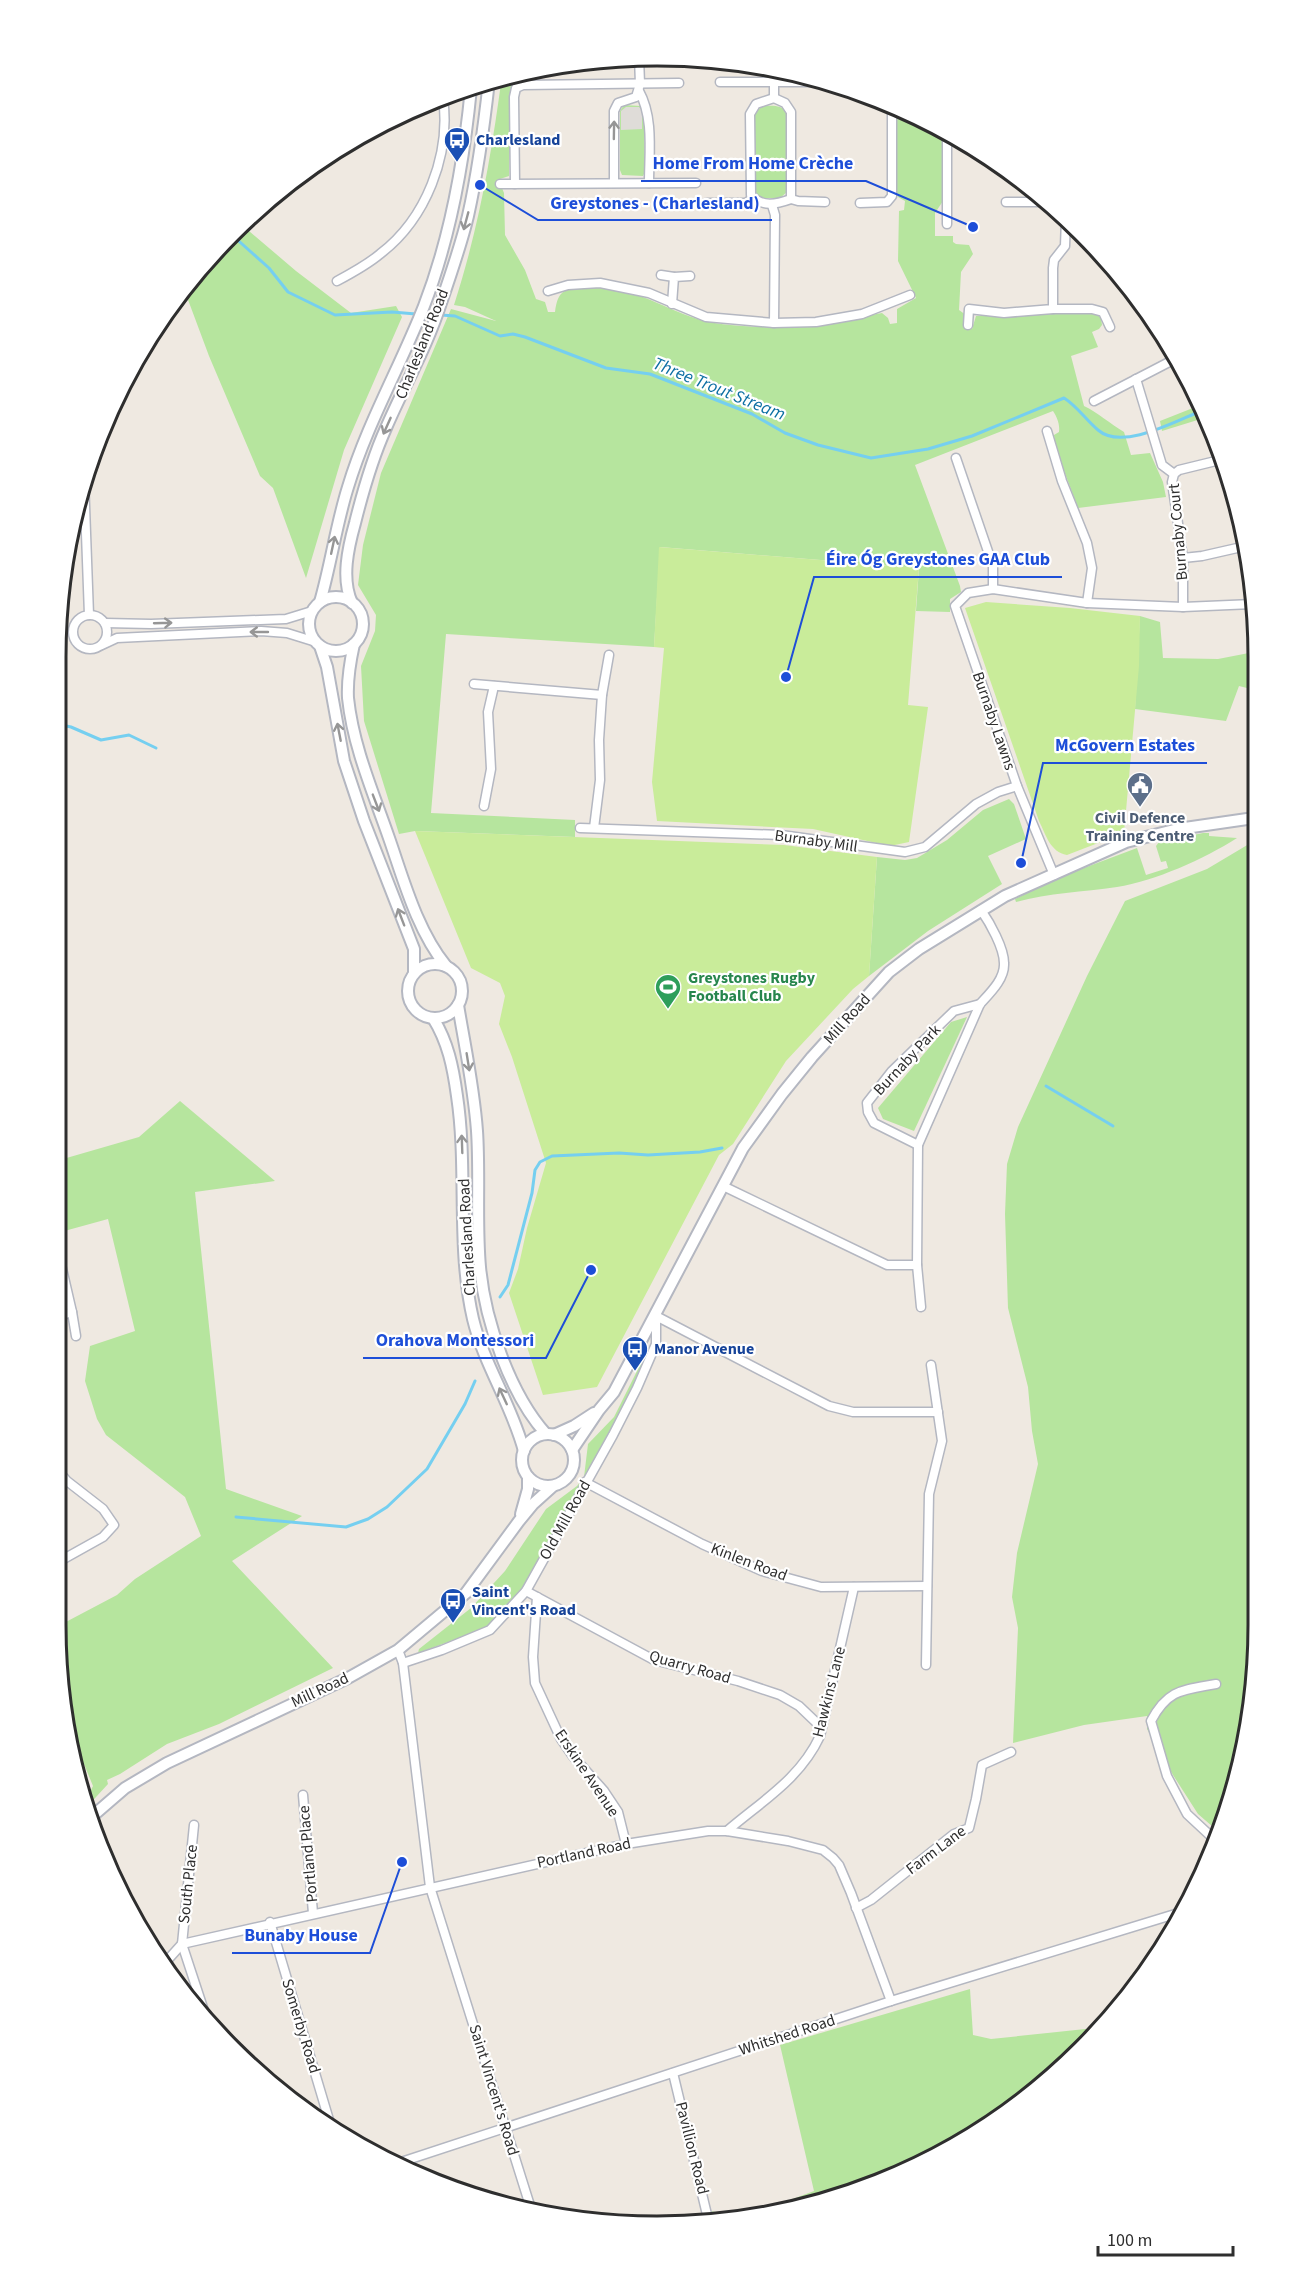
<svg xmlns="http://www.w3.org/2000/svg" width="1314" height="2282" font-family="'Source Sans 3',sans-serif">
  <rect width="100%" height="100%" fill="#efe9e1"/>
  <!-- green -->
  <g fill="#b6e59e">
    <path d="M 519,73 L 519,80 L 510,89 L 509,176 L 497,180 L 497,188 L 502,188 L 504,193 L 505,235 L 525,270 L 536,299 L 545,302 L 548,312 L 555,312 C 558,289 565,289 586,287 C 629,283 664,310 704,321 C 733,328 798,329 828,324 C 846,322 864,316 882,313 L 888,318 L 890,324 L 897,323 L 897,309 L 916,298 L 898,261 L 899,211 L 904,210 L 905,201 L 898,197 L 897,192 L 897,109 L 943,129 L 943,201 L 935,213 L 935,236 L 953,236 L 953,242 L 956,244 L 969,245 L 973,254 L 961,272 L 959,310 L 966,315 L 965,327 L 972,329 L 976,316 C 987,315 999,318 1010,317 C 1039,315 1067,310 1096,313 L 1101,318 L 1102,325 L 1099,329 L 1092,332 L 1098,347 L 1071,356 L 1084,406 C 1099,413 1110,424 1124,432 L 1131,455 L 1150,453 L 1163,482 L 1166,497 L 1078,508 L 1055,447 L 1054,435 L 1059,432 C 1060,424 1057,417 1053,411 L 915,465 L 960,586 L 961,592 L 950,599 L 950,612 L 916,611 L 919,568 L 660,547 L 654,647 L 446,634 L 431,813 L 575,820 L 575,837 L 415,831 L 399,834 L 364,721 L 361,666 L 375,631 L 376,615 L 358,585 L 363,545 L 381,473 L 451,309 L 496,321 L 465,307 L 454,305 C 479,227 491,157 502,76 Z"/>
    <polygon points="624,105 641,106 644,116 645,172 643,176 622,175 620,170 620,111"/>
    <path d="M 762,106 C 771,106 782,104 787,113 L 787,192 L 780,198 L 761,198 L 756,195 L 755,190 L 755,113 Z"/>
    <polygon points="242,225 296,271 351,313 396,306 402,317 344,450 306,578 273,488 260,476 209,356 184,289 205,260"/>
    <polygon points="1198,406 1204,418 1162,431 1160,421"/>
    <polygon points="1140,616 1160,622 1163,658 1218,659 1254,652 1254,683 1249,682 1247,688 1239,686 1226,721 1135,709"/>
    <polygon points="1009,799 1014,804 1026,839 988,856 1002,884 928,931 869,976 877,857 905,860 917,858 947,840 983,810"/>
    <path d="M 1203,833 L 1209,833 L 1209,836 L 1237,838 C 1204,859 1155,881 1117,887 C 1083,892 1049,893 1016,902 L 1015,899 L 1060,877 L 1137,848 L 1146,875 L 1168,868 L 1166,861 L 1161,862 L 1156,846 L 1159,842 Z"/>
    <polygon points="1254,841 1257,1664 1227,1818 1220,1833 1198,1814 1173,1775 1147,1729 1147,1716 1084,1725 1013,1743 1018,1628 1012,1597 1017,1553 1038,1464 1032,1431 1028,1387 1008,1308 1005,1214 1007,1164 1018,1127 1087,976 1125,901 1207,869"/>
    <polygon points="967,1017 914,1131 883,1119 878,1108 951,1022"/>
    <polygon points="180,1101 275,1181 195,1192 226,1489 302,1516 232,1561 333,1668 219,1724 167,1744 120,1774 107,1780 108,1784 85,1809 82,1794 91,1790 93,1786 84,1764 75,1767 61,1704 60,1620 62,1624 117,1595 135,1579 201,1536 185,1497 106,1435 97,1419 85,1381 90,1346 135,1331 108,1219 68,1230 59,1234 59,1153 63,1159 139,1137"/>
    <polygon points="646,1353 648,1354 638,1382 527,1581 511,1605 489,1627 418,1653 419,1649 471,1608 505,1571 546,1509 577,1486 584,1477 588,1444 614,1417"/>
    <polygon points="970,1989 973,2035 991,2039 1104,2027 1053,2077 958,2146 887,2181 775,2215 712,2223 711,2211 742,2218 814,2191 780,2045"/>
  </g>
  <!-- pitch -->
  <g fill="#c9ec9a">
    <polygon points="659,547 919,568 908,705 928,707 909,842 890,846 813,829 657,821 652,782 664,648 654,647"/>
    <path d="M 986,602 L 1070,608 L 1140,616 L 1139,666 L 1124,833 L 1067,855 C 1050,852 1046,835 1039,821 L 965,608 Z"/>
    <polygon points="415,831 784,845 877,857 869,976 853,989 786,1061 733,1144 719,1155 597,1387 543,1395 509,1293 518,1269 527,1228 546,1163 512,1057 499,1024 505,996 500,983 471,968"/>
  </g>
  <!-- plaza -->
  <polygon fill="#dfdcd8" points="626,107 639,107 642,110 642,129 621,130 621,111"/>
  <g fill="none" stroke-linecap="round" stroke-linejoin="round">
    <!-- stream -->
    <g stroke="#75cff0" stroke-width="3">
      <polyline points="232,235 269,268 288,292 335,315 392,312 416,314"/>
      <path d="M 441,315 L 455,316 L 500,336 L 513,334 L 525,337 L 606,368 L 650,374 L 752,414 L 785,433 L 818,445 L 871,458 L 928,449 L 972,436 L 1064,398 C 1077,406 1086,420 1098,430 C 1122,451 1176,421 1201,411"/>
      <polyline points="57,724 71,727 101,740 129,735 156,748"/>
      <polyline points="1046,1086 1113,1126"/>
      <polyline points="1252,1245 1256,1246"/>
      <polyline points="500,1297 508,1285 532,1193 535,1170 540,1162 552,1156 619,1153 648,1155 700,1152 722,1148"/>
      <polyline points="236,1517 346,1527 368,1519 387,1507 427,1469 465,1404 475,1381"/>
    </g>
    <!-- street casing -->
    <g stroke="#b4b7c1" stroke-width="11">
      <g id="street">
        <polyline points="720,82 821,82"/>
        <path d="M 639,91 C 654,118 649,153 649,183"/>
        <path d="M 774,98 L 785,103 L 791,112 L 791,199 C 777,204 762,208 751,195 L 750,114 L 756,104 Z"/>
        <polyline points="774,98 774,70"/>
        <polyline points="947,131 947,224"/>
        <polyline points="614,183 614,111 618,103 636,97 640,84 639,57"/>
        <polyline points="500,184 696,183"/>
        <polyline points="515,184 514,97 516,88 523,85 679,83"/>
        <polyline points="791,199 798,201 825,202"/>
        <polyline points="1006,202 1043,202"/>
        <polyline points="706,203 746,203 753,198"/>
        <polyline points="860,203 887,202 892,196 892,106"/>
        <polyline points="661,275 674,277"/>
        <path d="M 337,281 C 352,273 367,265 380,254 C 426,219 451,155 443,98"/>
        <polyline points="548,291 568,285 600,283 649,293 706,317 774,323 775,215 772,205"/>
        <polyline points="672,304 674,277 690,276"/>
        <polyline points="1053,309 1092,309 1103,312 1110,327"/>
        <polyline points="774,323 816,322 862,314 910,295"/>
        <polyline points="968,325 969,309 1004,313 1053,309 1053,268 1054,260 1065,246 1066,219"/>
        <polyline points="1136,379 1162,465 1174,474"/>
        <polyline points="1094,401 1175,359"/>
        <polyline points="1047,431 1062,481 1087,543 1092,568 1087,603"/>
        <polyline points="956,458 993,566 993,589"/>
        <polyline points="84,479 89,615"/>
        <polyline points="1183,558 1202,556 1246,546"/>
        <polyline points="1183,607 1183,558 1172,482 1174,474 1179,470 1224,459"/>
        <circle cx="90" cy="632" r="17"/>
        <polyline points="105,623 151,624 286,619 312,611"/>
        <polyline points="102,645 117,638 261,631 287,633 316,642"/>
        <polyline points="474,684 602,695"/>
        <polyline points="484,806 491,769 488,712 494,686"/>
        <polyline points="580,828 781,835 905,852 925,847 976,804 998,792 1017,786"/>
        <polyline points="594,828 600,780 599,740 602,695 609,655"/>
        <polyline points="1054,875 1017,786 955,606 968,593 993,589 1087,603 1183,607 1253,604"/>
        <polyline points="918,1145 874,1123 868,1112 867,1103 892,1071 954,1011 980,1004"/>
        <polyline points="723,1186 887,1265 917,1265"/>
        <path d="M 921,1307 L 917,1265 L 918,1145 L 980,1004 C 990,993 1005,979 1004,963 C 1004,948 990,923 981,910"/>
        <polyline points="72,1312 76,1336"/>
        <polyline points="59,1316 72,1312 60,1260"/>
        <polyline points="60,1473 67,1481 103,1509 114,1525 103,1537 60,1561"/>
        <polyline points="585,1482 702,1544 762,1571 821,1587 927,1586"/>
        <polyline points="526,1591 654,1660 738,1681 780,1695 799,1706 821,1727"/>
        <polyline points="537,1597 533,1657 535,1683 561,1739 572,1755 604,1791 618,1812 626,1844"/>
        <polyline points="398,1650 403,1663 430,1887 532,2212"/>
        <polyline points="403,1663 442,1650 490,1630 526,1591 613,1435 637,1388 656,1344 656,1316 829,1406 853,1412 938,1412"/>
        <polyline points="926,1665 929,1494 942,1441 931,1365"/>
        <path d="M 1216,1684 C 1183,1690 1168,1689 1151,1721 L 1167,1776 L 1187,1814 L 1216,1841"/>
        <polyline points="303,1795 313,1913"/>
        <polyline points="194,1825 182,1944 208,2023"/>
        <path d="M 727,1831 C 762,1801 800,1779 820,1736 L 854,1587"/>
        <polyline points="856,1908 871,1900 954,1834 969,1828 976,1799 982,1765 1011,1752"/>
        <polyline points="270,1922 332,2130"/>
        <polyline points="182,1944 626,1844 708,1831 727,1831 788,1841 823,1850 833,1858 839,1865 851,1893 891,2001"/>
        <polyline points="163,1965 182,1944"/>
        <polyline points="673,2073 709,2223"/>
        <polyline points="392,2165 891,2001 1185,1911"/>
      </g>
    </g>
    <!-- secondary casing -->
    <g stroke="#b4b7c1" stroke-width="14">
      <g id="secondary">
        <circle cx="336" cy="624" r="27"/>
        <path d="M 320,602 C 331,564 336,525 348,487 C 367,424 400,367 424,306 C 451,236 464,161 471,88"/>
        <path d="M 352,603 C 341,579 348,548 355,523 C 363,491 372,459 386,428 C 404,386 427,347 441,303 C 451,274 461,245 468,216 C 478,171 484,126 489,81"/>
        <path d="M 354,644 C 350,662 347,679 348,698 C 353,746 373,792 389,838 C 404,881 417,930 446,966"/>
        <polyline points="320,646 327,667 344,761 364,821 414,949 414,973"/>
        <circle cx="435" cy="991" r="27"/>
        <path d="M 458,1005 C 465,1047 474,1088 477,1131 C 480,1176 476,1222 480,1267 C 485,1321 510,1394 546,1434"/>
        <path d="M 433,1018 C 448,1042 453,1067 457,1096 C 468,1169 456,1246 473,1319 C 484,1365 512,1405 524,1451"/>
        <circle cx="548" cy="1460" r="26"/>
        <polyline points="554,1435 574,1426 594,1413"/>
        <polyline points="572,1450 599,1410 614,1392 743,1148 782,1094 812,1057 889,972 919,949 1005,896 1126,842 1178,829 1254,818"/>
        <polyline points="521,1514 528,1489 528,1477"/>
        <polyline points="88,1820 125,1788 167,1763 348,1678 398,1650 466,1593 519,1521 533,1504 553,1486"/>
      </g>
    </g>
    <!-- street -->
    <use href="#street" stroke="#fff" stroke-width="8"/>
    <!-- secondary -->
    <use href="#secondary" stroke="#fff" stroke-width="10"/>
  </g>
  <!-- one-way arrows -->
  <defs><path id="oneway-shaft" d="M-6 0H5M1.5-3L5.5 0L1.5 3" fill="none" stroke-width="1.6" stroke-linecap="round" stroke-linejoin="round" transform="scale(1.5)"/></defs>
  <g stroke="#969696">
    <use href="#oneway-shaft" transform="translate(614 130) rotate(-89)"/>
    <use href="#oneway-shaft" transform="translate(466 221) rotate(105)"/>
    <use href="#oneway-shaft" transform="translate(387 426) rotate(114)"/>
    <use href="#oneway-shaft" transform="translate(333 545) rotate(-78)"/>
    <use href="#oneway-shaft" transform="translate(163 623) rotate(-2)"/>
    <use href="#oneway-shaft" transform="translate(259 632) rotate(180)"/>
    <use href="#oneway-shaft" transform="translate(339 732) rotate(-101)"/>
    <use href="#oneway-shaft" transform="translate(376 803) rotate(69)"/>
    <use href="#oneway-shaft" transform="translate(401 917) rotate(-111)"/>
    <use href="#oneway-shaft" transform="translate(468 1062) rotate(81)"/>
    <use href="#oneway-shaft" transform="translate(462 1144) rotate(-92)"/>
    <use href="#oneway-shaft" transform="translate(503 1396) rotate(-115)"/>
  </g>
  <!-- icons -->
  <defs>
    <g id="bus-pin" transform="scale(1.35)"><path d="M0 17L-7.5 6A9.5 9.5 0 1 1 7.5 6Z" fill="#1a4fb4" stroke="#fff"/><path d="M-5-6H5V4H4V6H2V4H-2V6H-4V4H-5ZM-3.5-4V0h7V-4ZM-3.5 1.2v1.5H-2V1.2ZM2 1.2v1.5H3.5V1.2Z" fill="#fff"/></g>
    <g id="civic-pin" transform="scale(1.35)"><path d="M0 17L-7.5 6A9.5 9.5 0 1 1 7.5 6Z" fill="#5c6f8a" stroke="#fff"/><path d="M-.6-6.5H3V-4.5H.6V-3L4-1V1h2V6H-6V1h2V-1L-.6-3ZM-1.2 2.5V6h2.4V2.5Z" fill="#fff"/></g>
    <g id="stadium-pin" transform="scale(1.35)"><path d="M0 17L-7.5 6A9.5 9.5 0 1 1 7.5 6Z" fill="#2e9e5b" stroke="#fff"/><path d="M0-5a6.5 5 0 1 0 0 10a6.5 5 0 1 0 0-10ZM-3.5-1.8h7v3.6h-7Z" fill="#fff"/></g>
  </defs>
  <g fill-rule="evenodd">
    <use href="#bus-pin" x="457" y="140"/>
    <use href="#civic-pin" x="1140" y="785"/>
    <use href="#stadium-pin" x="668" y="987"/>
    <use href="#bus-pin" x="635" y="1349"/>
    <use href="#bus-pin" x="453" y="1601"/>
  </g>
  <g text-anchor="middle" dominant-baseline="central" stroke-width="4.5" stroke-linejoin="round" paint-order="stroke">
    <!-- transit labels -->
    <g font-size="16" font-weight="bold" fill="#164399" stroke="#fff" text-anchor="start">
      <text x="476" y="140">Charlesland</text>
      <text x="654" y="1349">Manor Avenue</text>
      <text x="472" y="1592">Saint<tspan x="472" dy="18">Vincent's Road</tspan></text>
    </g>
    <!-- street labels -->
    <g font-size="16" fill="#2e2e2e" stroke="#fff">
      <text transform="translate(422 344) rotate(-68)">Charlesland Road</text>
      <text transform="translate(1178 532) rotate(-95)">Burnaby Court</text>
      <text transform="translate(994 721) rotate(71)">Burnaby Lawns</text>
      <text transform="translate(816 841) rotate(8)">Burnaby Mill</text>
      <text transform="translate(847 1019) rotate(-48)">Mill Road</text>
      <text transform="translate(907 1060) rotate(-47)">Burnaby Park</text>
      <text transform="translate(467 1237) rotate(-93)">Charlesland Road</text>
      <text transform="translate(565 1520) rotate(-61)">Old Mill Road</text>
      <text transform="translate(749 1562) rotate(21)">Kinlen Road</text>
      <text transform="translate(690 1667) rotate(16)">Quarry Road</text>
      <text transform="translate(320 1690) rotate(-25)">Mill Road</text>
      <text transform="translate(829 1692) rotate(-76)">Hawkins Lane</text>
      <text transform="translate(587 1773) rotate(56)">Erskine Avenue</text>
      <text transform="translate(936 1850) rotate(-37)">Farm Lane</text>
      <text transform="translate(584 1853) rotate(-12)">Portland Road</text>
      <text transform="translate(308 1854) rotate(-95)">Portland Place</text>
      <text transform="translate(188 1884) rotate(-84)">South Place</text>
      <text transform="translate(301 2026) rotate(73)">Somerby Road</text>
      <text transform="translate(787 2035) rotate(-18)">Whitshed Road</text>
      <text transform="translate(494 2090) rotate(73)">Saint Vincent's Road</text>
      <text transform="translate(692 2148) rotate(76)">Pavillion Road</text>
    </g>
    <!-- service labels -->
    <g font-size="16" font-weight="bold" fill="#4e5e75" stroke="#fff">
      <text x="1140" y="818">Civil Defence<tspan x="1140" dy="18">Training Centre</tspan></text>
    </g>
    <!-- leisure labels -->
    <g font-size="16" font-weight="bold" fill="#27864d" stroke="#fff" text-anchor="start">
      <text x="688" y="978">Greystones Rugby<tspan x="688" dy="18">Football Club</tspan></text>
    </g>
    <!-- water labels -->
    <g font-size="18" font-style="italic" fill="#0d6fa3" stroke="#fff">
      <text transform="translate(719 389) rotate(22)">Three Trout Stream</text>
    </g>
  </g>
  <!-- crop -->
  <path d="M0 0H1314V2282H0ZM657 66H657A591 591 0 0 1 1248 657V1625A591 591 0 0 1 657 2216H657A591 591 0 0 1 66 1625V657A591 591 0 0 1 657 66Z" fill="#fff" fill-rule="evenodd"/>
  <path fill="none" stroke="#2e2e2e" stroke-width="3" d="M657 66H657A591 591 0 0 1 1248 657V1625A591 591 0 0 1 657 2216H657A591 591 0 0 1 66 1625V657A591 591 0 0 1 657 66Z"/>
  <!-- callouts -->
  <path fill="none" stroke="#1d4ed8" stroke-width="2" d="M973 227L866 181H641M480 185L538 220H772M786 677L814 577H1062M1021 863L1043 763H1207M591 1270L546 1358H363M402 1862L370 1953H232"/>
  <g fill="#1d4ed8" stroke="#fff" stroke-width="2">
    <circle cx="973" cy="227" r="6"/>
    <circle cx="480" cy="185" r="6"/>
    <circle cx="786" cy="677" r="6"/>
    <circle cx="1021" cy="863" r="6"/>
    <circle cx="591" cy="1270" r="6"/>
    <circle cx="402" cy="1862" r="6"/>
  </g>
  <g font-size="18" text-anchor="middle" font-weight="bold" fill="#1d4ed8" stroke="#fff" stroke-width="4.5" stroke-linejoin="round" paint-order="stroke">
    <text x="753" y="169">Home From Home Crèche</text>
    <text x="655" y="209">Greystones - (Charlesland)</text>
    <text x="938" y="565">Éire Óg Greystones GAA Club</text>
    <text x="1125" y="751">McGovern Estates</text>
    <text x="455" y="1346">Orahova Montessori</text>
    <text x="301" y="1941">Bunaby House</text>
  </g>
  <!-- scale -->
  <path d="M1098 2246v9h135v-9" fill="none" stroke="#2e2e2e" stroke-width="3"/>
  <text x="1107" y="2246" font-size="18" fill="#2e2e2e" stroke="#ffffff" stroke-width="4.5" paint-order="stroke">100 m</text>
</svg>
